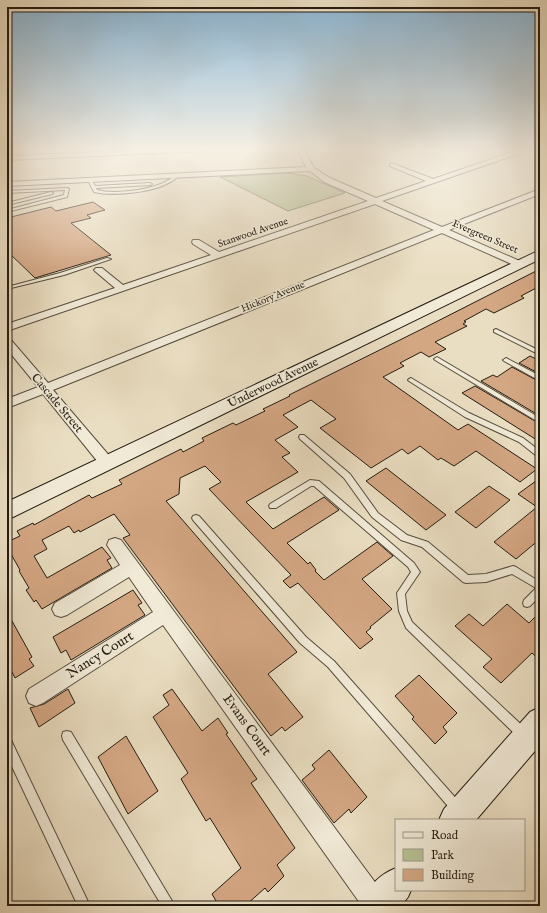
<svg xmlns="http://www.w3.org/2000/svg" width="547" height="913" font-family="'IM FELL English',serif">
  <rect width="100%" height="100%" fill="#eadec2"/>
  <filter id="stains"><feTurbulence type="fractalNoise" baseFrequency=".005" numOctaves="4"/><feColorMatrix values="0 0 0 0 .2 0 0 0 0 .09 0 0 0 0 .02 0 0 0 .5 -.17"/></filter>
  <radialGradient id="worn" r=".72"><stop offset=".6" stop-color="#630" stop-opacity="0"/><stop offset="1" stop-color="#630" stop-opacity=".3"/></radialGradient>
  <!-- green -->
  <polygon fill="#b6c193" stroke="#6e6e52" points="287,173 307,176 345,193 288,211 220,177"/>
  <!-- building -->
  <g fill="#d4a783" stroke="#251c12">
    <polygon points="93,202 105,210 87,215 91,218 71,223 111,255 35,278 7,251 7,218 51,207 56,211"/>
    <polygon points="540,269 540,286 521,296 524,298 494,313 486,309 464,321 466,322 463,324 467,326 435,342 446,349 429,357 421,352 400,363 404,366 383,377 458,430 468,424 537,469 520,482 476,451 454,466 441,458 438,460 420,446 408,454 402,449 371,468 320,428 336,419 311,400 283,415 298,427 275,440 290,453 282,457 298,472 246,502 273,529 324,497 339,510 287,543 308,564 310,562 316,570 315,571 324,580 377,542 393,556 362,579 392,609 370,627 371,628 366,632 373,639 360,649 298,583 290,588 283,581 291,575 209,489 221,482 205,466 180,478 179,494 166,501 297,652 268,674 303,717 285,731 282,727 271,736 123,538 130,535 114,514 80,532 79,530 74,533 69,526 42,540 47,549 34,556 47,578 102,547 111,558 107,560 112,568 42,609 36,600 34,602 26,590 29,588 19,571 20,570 7,547 7,542 20,536 17,531 33,523 34,525 89,495 92,498 122,484 119,480 181,449 183,452 204,441 202,438 233,423 236,425 265,411 263,409 290,396 289,395 424,328"/>
    <polygon points="530,356 540,361 540,374 519,363"/>
    <polygon points="512,367 540,382 540,416 481,381 493,375 497,377"/>
    <polygon points="475,386 540,424 540,442 462,393"/>
    <polygon points="386,468 446,515 426,530 366,481"/>
    <polygon points="540,478 540,539 516,559 494,542 537,507 518,494"/>
    <polygon points="489,486 510,500 476,528 455,512"/>
    <polygon points="133,590 142,603 138,605 145,615 71,660 66,650 61,653 53,637"/>
    <polygon points="507,604 529,623 540,612 540,660 532,653 501,683 483,667 492,659 455,626 469,614 483,626"/>
    <polygon points="7,612 32,657 29,659 34,666 15,678 11,670 7,673"/>
    <polygon points="419,675 457,713 443,727 447,732 435,744 412,719 414,717 395,696"/>
    <polygon points="68,689 75,703 39,727 30,708 44,704"/>
    <polygon points="172,689 202,731 218,718 228,733 226,734 257,779 251,783 295,848 277,865 284,876 268,892 265,888 245,906 219,906 212,894 241,868 210,818 206,821 181,779 188,773 153,717 169,705 163,695"/>
    <polygon points="126,736 158,791 128,814 98,757"/>
    <polygon points="329,750 367,797 351,813 349,809 334,823 302,780 315,769 312,765"/>
  </g>
  <g fill="none" stroke-linecap="round" stroke-linejoin="round">
    <!-- lane casing -->
    <g stroke="#564c3e" stroke-width="2">
      <g id="lane">
        <path d="M 175,175 L 178,176 C 164,192 114,197 94,192 L 88,180 L 91,179 L 95,186 L 150,183 L 152,184 L 150,185 L 96,188 L 97,190 C 115,195 161,190 175,175 Z"/>
        <polygon points="67,188 69,189 67,197 7,212 7,210 64,195 65,190 7,193 7,191"/>
        <polygon points="51,192 53,193 52,194 7,205 7,203"/>
        <polygon points="107,258 111,259 64,275 7,289 7,287 60,273"/>
        <polygon points="496,329 540,351 540,355 494,332 494,330"/>
        <polygon points="437,357 540,418 540,423 435,360 434,359"/>
        <polygon points="506,358 540,376 540,381 504,361 503,360"/>
        <polygon points="411,378 469,413 523,438 540,451 540,457 538,457 519,442 465,417 409,381 408,380 409,379"/>
        <polygon points="300,435 304,435 350,474 378,513 407,535 428,542 468,575 486,574 513,566 516,567 540,582 540,596 530,606 527,607 524,606 523,603 524,600 536,588 512,574 486,582 466,583 463,582 422,547 401,540 372,517 344,478 300,439 299,437"/>
        <polygon points="310,480 319,481 414,563 420,572 405,594 407,611 412,622 527,730 528,734 527,738 523,739 519,738 406,628 399,611 397,593 411,572 408,567 314,486 311,486 276,508 270,508 269,506 270,504"/>
        <polygon points="196,515 199,516 306,637 334,661 461,804 463,808 461,812 457,814 453,812 328,667 300,643 193,520 192,518 193,516"/>
        <polygon points="67,731 71,732 175,906 162,906 63,740 62,736 63,732"/>
        <polygon points="7,739 11,740 90,906 78,906 7,756"/>
      </g>
    </g>
    <!-- street casing -->
    <g stroke="#564c3e" stroke-width="2">
      <g id="street">
        <polygon points="168,149 211,149 208,151 7,160 7,156"/>
        <polygon points="297,149 303,149 314,168 330,178 376,198 426,181 390,166 390,164 394,164 433,179 521,149 530,149 529,150 382,201 442,227 540,189 540,194 449,230 522,262 524,264 522,266 516,266 442,233 53,390 112,459 114,463 112,467 107,468 102,467 43,394 7,408 7,399 38,387 7,349 7,339 11,340 48,383 434,230 375,204 7,331 7,324 115,288 96,272 94,270 96,268 102,268 123,285 211,255 193,244 192,242 193,240 199,240 219,252 368,201 324,182 310,171 7,186 7,182 306,167"/>
        <polygon points="115,538 121,540 386,897 389,906 362,906 163,625 43,703 36,706 29,703 26,696 29,689 153,612 129,577 67,615 61,617 55,615 52,609 55,603 120,565 107,545 109,540"/>
      </g>
    </g>
    <!-- secondary casing -->
    <g stroke="#251c12" stroke-width="2">
      <g id="secondary">
        <polygon points="540,250 540,259 7,520 7,502"/>
        <polygon points="540,707 540,745 476,820 439,820 444,809 530,712"/>
        <path d="M 396,868 L 396,890 L 411,890 L 408,897 L 401,906 L 359,906 C 367,888 378,875 396,868 Z"/>
      </g>
    </g>
    <!-- lane -->
    <use href="#lane" fill="#f1ead7" fill-rule="evenodd"/>
    <!-- street -->
    <use href="#street" fill="#f1ead7" fill-rule="evenodd"/>
    <!-- secondary -->
    <use href="#secondary" fill="#f1ead7" fill-rule="evenodd"/>
  </g>
  <!-- sky -->
  <linearGradient id="sky" x2="0" y2="1"><stop stop-color="#89b6d6"/><stop offset="0.54" stop-color="#f6f0e4"/><stop offset="1" stop-color="#f6f0e4" stop-opacity="0"/></linearGradient>
  <rect width="547" height="277" fill="url(#sky)"/>
  <g text-anchor="middle" dominant-baseline="central" stroke-width="3.5" stroke-linejoin="round" paint-order="stroke">
    <!-- far-street labels -->
    <g font-size="10" fill="#251c12" stroke="#f1ead7">
      <text transform="translate(253 233) rotate(-19)">Stanwood Avenue</text>
      <text transform="translate(485 237) rotate(23)">Evergreen Street</text>
      <text transform="translate(273 297) rotate(-22)">Hickory Avenue</text>
    </g>
    <!-- street labels -->
    <g font-size="12" fill="#251c12" stroke="#f1ead7">
      <text transform="translate(273 383) rotate(-26)">Underwood Avenue</text>
      <text transform="translate(57 403) rotate(50)">Cascade Street</text>
    </g>
    <!-- near-street labels -->
    <g font-size="14" fill="#251c12" stroke="#f1ead7">
      <text transform="translate(100 655) rotate(-32)">Nancy Court</text>
      <text transform="translate(247 725) rotate(54)">Evans Court</text>
    </g>
  </g>
  <!-- margin -->
  <rect width="547" height="913" fill="none" stroke="#eadec2" stroke-width="24"/>
  <rect x="8" y="8" width="531" height="897" fill="none" stroke="#251c12" stroke-width="2"/>
  <rect x="12" y="12" width="523" height="889" fill="none" stroke="#251c12"/>
  <!-- legend -->
  <rect x="395" y="819" width="130" height="72" fill="#f1ead7" stroke="#9f9888"/>
  <rect x="403" y="832" width="20" height="6" fill="#f1ead7" stroke="#9f9888"/>
  <text x="431" y="839" font-size="12" fill="#251c12">Road</text>
  <rect x="403" y="849" width="20" height="12" fill="#b6c193" stroke="#9f9888"/>
  <text x="431" y="859" font-size="12" fill="#251c12">Park</text>
  <rect x="403" y="869" width="20" height="12" fill="#d4a783" stroke="#9f9888"/>
  <text x="431" y="879" font-size="12" fill="#251c12">Building</text>
  <rect width="100%" height="100%" filter="url(#stains)"/>
  <rect width="100%" height="100%" fill="url(#worn)"/>
</svg>
